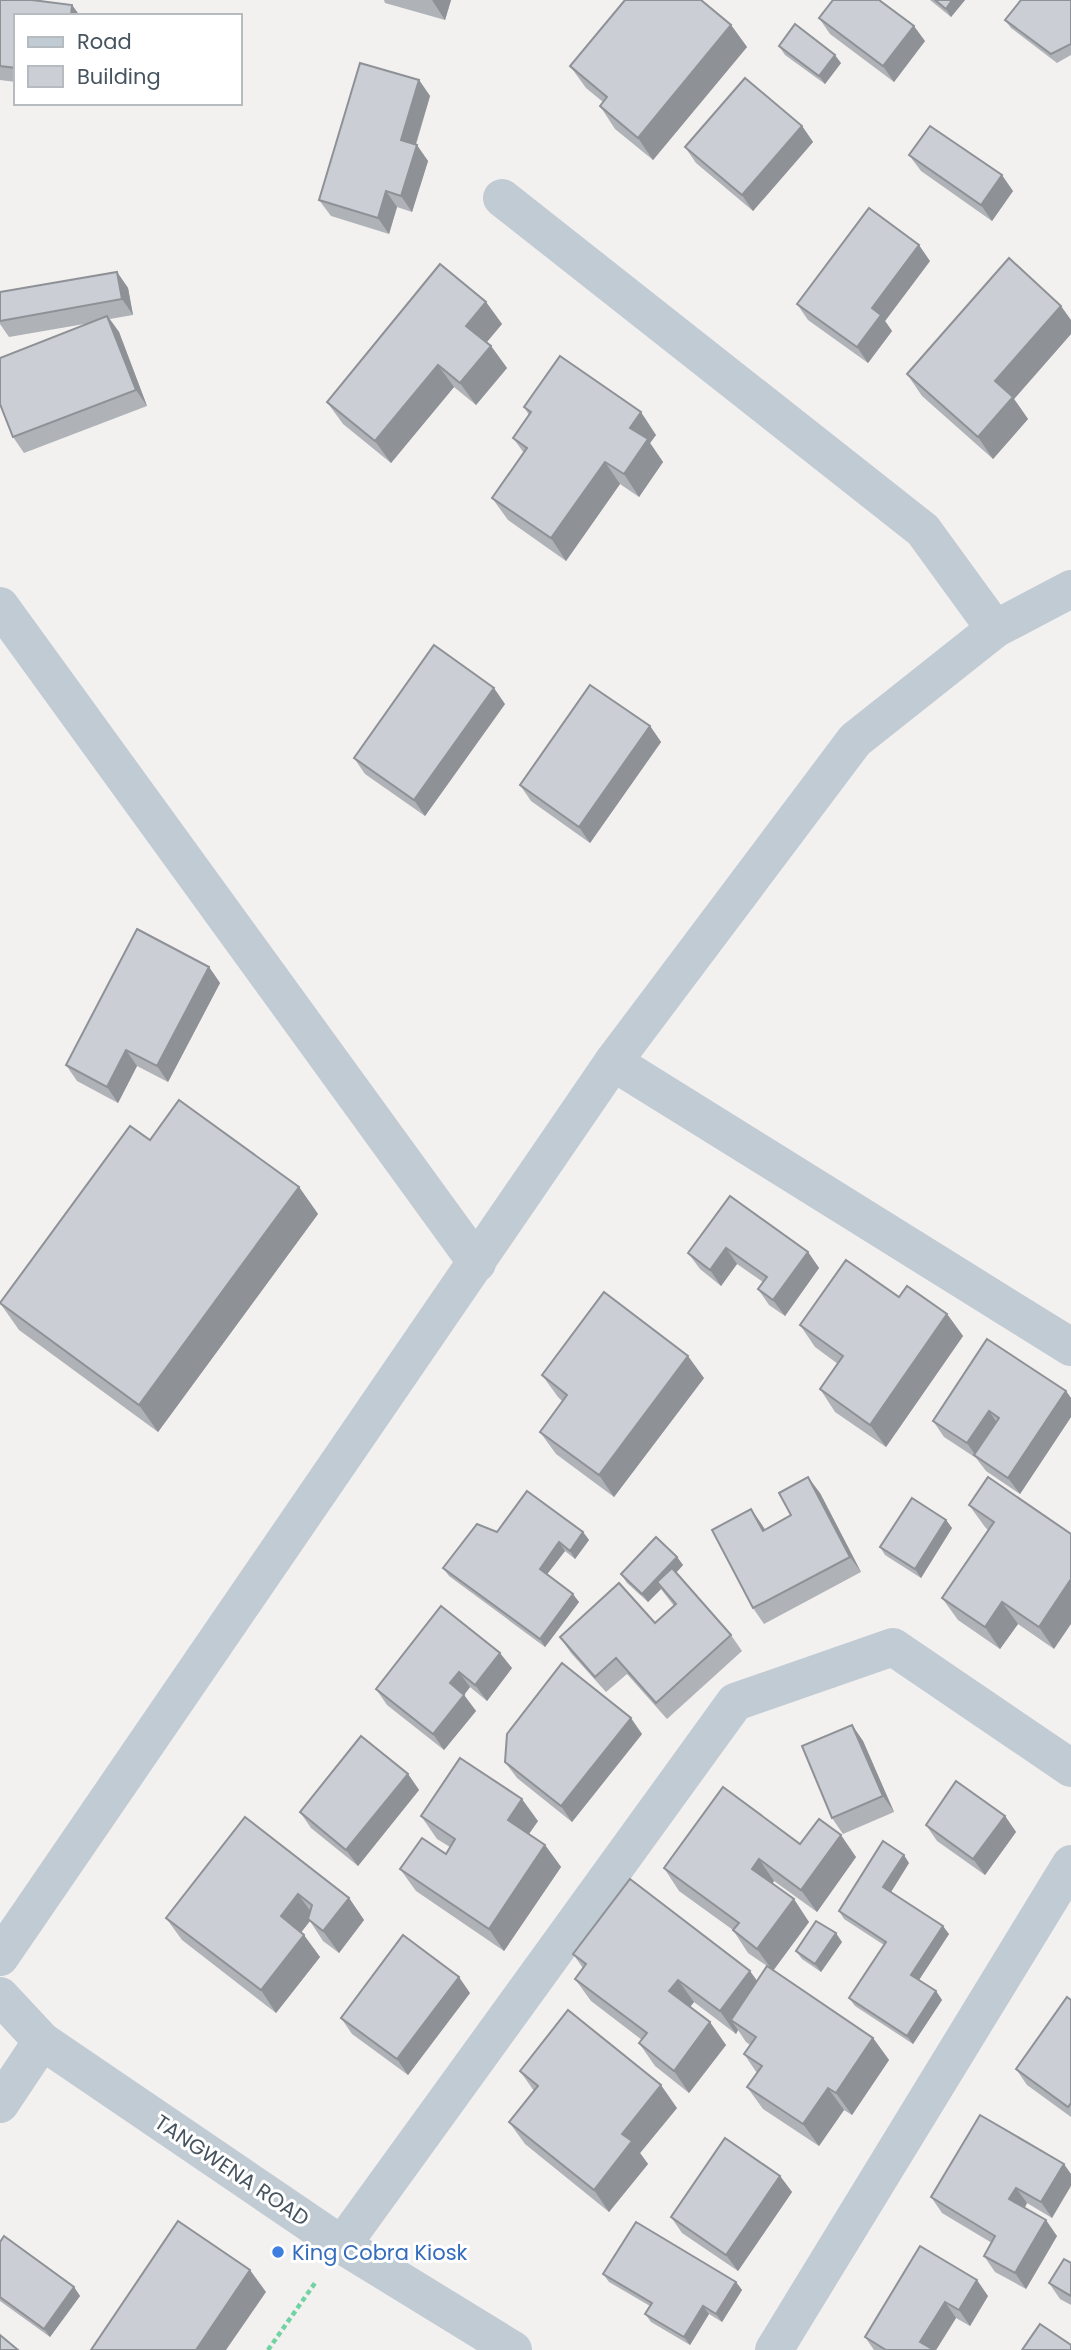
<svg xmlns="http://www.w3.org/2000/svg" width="1071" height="2350" font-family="Poppins,sans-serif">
  <rect width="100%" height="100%" fill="#f3f0f0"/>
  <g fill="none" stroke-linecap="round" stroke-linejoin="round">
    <!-- path -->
    <polyline stroke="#71d3a2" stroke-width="4.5" stroke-dasharray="5 3.5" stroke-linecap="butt" points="268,2350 315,2283"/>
    <!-- minor -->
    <g stroke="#c0cbd3" stroke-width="38">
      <polyline points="502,198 923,530 995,629"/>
      <polyline points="0,606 477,1263"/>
      <polyline points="613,1062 1071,1347"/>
      <polyline points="0,2104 42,2041"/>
      <polyline points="342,2245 735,1702 893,1647 1071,1768"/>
      <polyline points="774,2350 1071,1864"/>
    </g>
    <!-- tertiary -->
    <g stroke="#c0cbd3" stroke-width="38">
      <polyline points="0,1957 613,1062 855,740 995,629 1071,589"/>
      <polyline points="0,1996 42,2041 342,2245 513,2350"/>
    </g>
  </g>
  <!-- wall -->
  <g fill="#afb2b7">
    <polygon points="0,0 72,5 80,16 16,16 16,82 0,80"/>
    <polygon points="384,0 451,0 445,20 385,3"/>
    <polygon points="930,0 965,0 951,17"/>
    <polygon points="1071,0 1071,55 1057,63 1011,28 1005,20"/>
    <polygon points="819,18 925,41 894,82 830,34"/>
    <polygon points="731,25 747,47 653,160 615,129 600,106 603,102 586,88 570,66"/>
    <polygon points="779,46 841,63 825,84 785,55"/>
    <polygon points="419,80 430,96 416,145 428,161 412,212 397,207 389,234 331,216 319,200"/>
    <polygon points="802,126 813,142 753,211 696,163 685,147"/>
    <polygon points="909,155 1013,191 992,221 921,171"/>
    <polygon points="930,261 885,321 892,331 868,363 808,320 797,304"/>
    <polygon points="117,272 128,288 133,315 110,319 119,332 147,406 24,453 13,437 90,323 9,337 0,324 0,292"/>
    <polygon points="486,302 502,324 486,342 491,346 507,368 476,405 454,387 391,463 343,424 327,402"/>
    <polygon points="1071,320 1071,334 1014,399 1028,419 993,459 922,396 907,374"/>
    <polygon points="524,407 656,435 650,443 663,462 639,497 620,484 566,561 508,520 492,498 524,453 513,438 529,415"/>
    <polygon points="505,704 425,816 365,774 354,758"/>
    <polygon points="650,726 661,742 590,843 531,801 520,785"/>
    <polygon points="209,967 220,983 168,1082 137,1066 118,1103 77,1081 66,1065"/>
    <polygon points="150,1140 299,1187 318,1214 158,1432 19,1330 0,1303"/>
    <polygon points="730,1196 808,1252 819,1268 785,1316 769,1305 758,1289 763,1282 737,1264 721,1286 700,1269 688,1253"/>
    <polygon points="899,1297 947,1314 963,1336 886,1447 835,1412 820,1389 838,1364 815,1347 800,1325"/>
    <polygon points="542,1375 704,1378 614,1497 556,1454 540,1432 562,1401 558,1397"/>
    <polygon points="1066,1391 1071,1398 1071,1417 1020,1494 986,1471 976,1458 944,1437 933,1421"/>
    <polygon points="988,1477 1054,1649 1018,1624 1000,1649 958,1620 942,1598 988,1530 985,1527 969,1505"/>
    <polygon points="820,1493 861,1572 764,1624 753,1608 751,1509 765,1529 791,1515"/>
    <polygon points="946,1520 952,1528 921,1578 885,1555 880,1547"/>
    <polygon points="497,1532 583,1532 589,1540 575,1559 565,1551 547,1574 579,1602 545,1647 449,1576 443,1568"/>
    <polygon points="677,1557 683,1565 676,1573 731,1635 742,1651 667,1719 627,1674 606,1692 571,1653 560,1637 655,1623 674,1606 661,1589 648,1602 627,1583 621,1574"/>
    <polygon points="441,1606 512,1668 487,1701 470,1687 464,1695 476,1711 444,1750 387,1705 376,1689"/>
    <polygon points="852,1725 863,1741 894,1812 843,1834 832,1818"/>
    <polygon points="642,1734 572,1822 517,1778 505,1762"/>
    <polygon points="408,1774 419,1790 358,1866 311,1828 300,1812"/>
    <polygon points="421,1816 538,1821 529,1834 545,1845 561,1867 504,1951 416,1891 400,1869 446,1854 450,1847 437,1839"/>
    <polygon points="1005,1816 1016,1832 985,1875 937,1841 926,1825"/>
    <polygon points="245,1817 349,1898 364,1920 339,1953 323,1941 310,1921 301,1932 320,1957 276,2013 182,1940 166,1918"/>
    <polygon points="800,1844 856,1857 817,1912 774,1881 772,1884 809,1922 773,1970 873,2038 889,2060 852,2115 844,2110 819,2146 763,2109 747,2087 757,2073 744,2054 750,2045 746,2042 738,2030 736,2034 694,2002 690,2007 726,2045 689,2093 655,2066 639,2043 642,2040 591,2001 575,1979 583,1968 573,1954 757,1981 767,1966 748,1953 733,1930 679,1891 664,1868"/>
    <polygon points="909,1863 891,1892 949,1934 919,1980 936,1991 942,2000 913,2044 855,2006 849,1998 884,1945 844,1919 839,1911"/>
    <polygon points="842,1942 821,1972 802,1959 796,1951"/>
    <polygon points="470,1993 408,2075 352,2034 341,2018"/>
    <polygon points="1071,2000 1071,2117 1027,2085 1016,2069"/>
    <polygon points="520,2071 677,2108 640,2153 648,2164 609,2212 525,2144 509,2122 534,2091"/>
    <polygon points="1064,2164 1052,2218 1027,2203 1025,2208 1057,2236 1026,2289 995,2272 984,2256 992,2243 942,2213 931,2197"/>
    <polygon points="780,2176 792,2192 738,2271 682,2233 671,2217"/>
    <polygon points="0,2242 74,2287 80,2296 50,2337 0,2301"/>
    <polygon points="920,2246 988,2296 970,2326 956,2318 936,2350 874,2350 865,2337"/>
    <polygon points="1071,2263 1071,2305 1060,2299 1049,2283"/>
    <polygon points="603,2274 736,2282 742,2290 722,2322 709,2314 690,2345 651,2322 645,2314 650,2306 609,2282"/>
  </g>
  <!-- shaded-wall -->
  <g fill="#8e9195">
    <polygon points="432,0 451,0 445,20"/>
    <polygon points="952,0 965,0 951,17 946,9"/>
    <polygon points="72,5 80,16 71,16"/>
    <polygon points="731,25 747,47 653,160 638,138"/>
    <polygon points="914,26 925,41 894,82 883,66"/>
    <polygon points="835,55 841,63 825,84 819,76"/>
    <polygon points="419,80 430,96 412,156 401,140"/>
    <polygon points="802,126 813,142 753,211 742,195"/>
    <polygon points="417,145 428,161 412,212 401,196"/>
    <polygon points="1002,175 1013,191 992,221 981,205"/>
    <polygon points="386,191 397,207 389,234 378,218"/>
    <polygon points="919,245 930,261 885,321 892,331 868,363 857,347 872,308"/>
    <polygon points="117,272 128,288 133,315 122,299"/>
    <polygon points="486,302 502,324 482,348 466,326"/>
    <polygon points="1061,306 1071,320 1071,334 1014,399 1028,419 993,459 978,437 995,381"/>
    <polygon points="107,316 119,332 147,406 136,390"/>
    <polygon points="491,346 507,368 476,405 460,383"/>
    <polygon points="438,365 454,387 391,463 375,441"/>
    <polygon points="641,412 656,435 650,443 663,462 639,497 624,474 630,428"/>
    <polygon points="605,462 620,484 566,561 551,538"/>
    <polygon points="494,688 505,704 425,816 414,800"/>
    <polygon points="650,726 661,742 590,843 579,827"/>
    <polygon points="209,967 220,983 168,1082 157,1066"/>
    <polygon points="126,1050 137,1066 118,1103 107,1087"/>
    <polygon points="299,1187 318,1214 158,1432 139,1405"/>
    <polygon points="726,1248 737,1264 721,1286 710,1270"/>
    <polygon points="808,1252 819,1268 785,1316 773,1300"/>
    <polygon points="947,1314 963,1336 886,1447 870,1425"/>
    <polygon points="688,1356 704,1378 614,1497 599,1475"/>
    <polygon points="1066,1391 1071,1398 1071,1417 1020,1494 1008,1478"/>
    <polygon points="989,1411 1000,1427 976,1456 967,1443"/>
    <polygon points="808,1477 820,1493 861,1572 850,1557"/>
    <polygon points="751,1509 762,1525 774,1547 763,1531"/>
    <polygon points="946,1520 952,1528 921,1578 915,1569"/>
    <polygon points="583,1532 589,1540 575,1559 570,1551"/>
    <polygon points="559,1542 565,1551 545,1577 540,1569"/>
    <polygon points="677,1557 683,1565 662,1588 657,1582 661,1589 648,1602 642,1594"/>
    <polygon points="1071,1579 1071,1624 1054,1649 1039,1627"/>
    <polygon points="573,1594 579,1602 545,1647 540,1639"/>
    <polygon points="1002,1602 1018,1624 1000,1649 985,1627"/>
    <polygon points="500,1653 512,1668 487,1701 475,1685"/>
    <polygon points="459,1672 470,1687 461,1699 450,1683"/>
    <polygon points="464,1695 476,1711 444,1750 433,1734"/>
    <polygon points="631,1718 642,1734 572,1822 561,1806"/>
    <polygon points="852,1725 863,1741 894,1812 883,1796"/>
    <polygon points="408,1774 419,1790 358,1866 346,1850"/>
    <polygon points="522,1799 538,1821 523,1842 508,1820"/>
    <polygon points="1005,1816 1016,1832 985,1875 973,1859"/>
    <polygon points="841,1835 856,1857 817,1912 801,1890"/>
    <polygon points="545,1845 561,1867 504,1951 489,1929"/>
    <polygon points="904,1855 909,1863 889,1895 883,1887"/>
    <polygon points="759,1859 774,1881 767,1891 752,1869"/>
    <polygon points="298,1894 314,1916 308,1919 310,1921 296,1939 281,1916"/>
    <polygon points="349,1898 364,1920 339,1953 323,1931"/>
    <polygon points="794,1899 809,1922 773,1971 757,1949"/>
    <polygon points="943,1926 949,1934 917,1983 911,1975"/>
    <polygon points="836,1933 842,1942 821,1972 815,1964"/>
    <polygon points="304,1935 320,1957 276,2013 261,1990"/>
    <polygon points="750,1971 766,1993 731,2020 738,2030 736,2034 720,2011"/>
    <polygon points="459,1977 470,1993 408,2075 397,2059"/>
    <polygon points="678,1980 694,2002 685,2013 669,1991"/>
    <polygon points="936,1991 942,2000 913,2044 907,2036"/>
    <polygon points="710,2022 726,2045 689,2093 674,2071"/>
    <polygon points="873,2038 889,2060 852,2115 836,2093"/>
    <polygon points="661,2085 677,2108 640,2153 648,2164 609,2212 594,2190 622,2134"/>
    <polygon points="828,2088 844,2110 819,2146 803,2124"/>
    <polygon points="1064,2164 1071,2174 1071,2186 1052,2218 1041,2202"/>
    <polygon points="780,2176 792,2192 738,2271 726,2255"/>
    <polygon points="1016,2188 1027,2203 1020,2215 1009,2199"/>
    <polygon points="1046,2220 1057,2236 1026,2289 1015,2273"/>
    <polygon points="250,2270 266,2292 226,2350 196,2350"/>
    <polygon points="977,2280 988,2296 970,2326 959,2310"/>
    <polygon points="736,2282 742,2290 722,2322 716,2314"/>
    <polygon points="74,2287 80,2296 50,2337 44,2329"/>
    <polygon points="945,2302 956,2318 936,2350 926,2350 920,2342"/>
    <polygon points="703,2306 709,2314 690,2345 684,2337"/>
  </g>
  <!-- building -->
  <g fill="#cbcfd5" stroke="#8e9195" stroke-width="2">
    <polygon points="0,0 32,0 72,5 71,16 16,16 16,68 0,66"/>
    <polygon points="625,0 701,0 731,25 638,138 600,106 607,97 570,66"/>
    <polygon points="833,0 879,0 914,26 883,66 819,18"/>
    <polygon points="935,0 952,0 946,9"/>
    <polygon points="1021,0 1071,0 1071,44 1051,54 1005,20"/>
    <polygon points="795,24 835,55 819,76 779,46"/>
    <polygon points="360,63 419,80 401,140 417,145 401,196 386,191 378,218 319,200"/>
    <polygon points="745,78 802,126 742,195 685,147"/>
    <polygon points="930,126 1002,175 981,205 909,155"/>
    <polygon points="869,208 919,245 872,308 881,315 857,347 797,304"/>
    <polygon points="1009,258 1061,306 995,381 1013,397 978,437 907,374"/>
    <polygon points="440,264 486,302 466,326 491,346 460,383 438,365 375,441 327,402"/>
    <polygon points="117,272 122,299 0,321 0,292"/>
    <polygon points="107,316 136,390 13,437 0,404 0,358"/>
    <polygon points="560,356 641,412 630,428 648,439 624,474 605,462 551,538 492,498 527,448 513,438 531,412 524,407"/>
    <polygon points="434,645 494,688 414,800 354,758"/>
    <polygon points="590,685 650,726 579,827 520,785"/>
    <polygon points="137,929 209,967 157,1066 126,1050 107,1087 66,1065"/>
    <polygon points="179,1100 299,1187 139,1405 0,1303 130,1126 150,1140"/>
    <polygon points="730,1196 808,1252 773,1300 758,1289 767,1277 726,1248 710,1270 688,1253"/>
    <polygon points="846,1260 899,1297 907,1286 947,1314 870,1425 820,1389 843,1356 800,1325"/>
    <polygon points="604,1292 688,1356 599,1475 540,1432 567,1395 542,1375"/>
    <polygon points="987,1339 1066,1391 1008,1478 974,1455 999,1418 989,1411 967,1443 933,1421"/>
    <polygon points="808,1477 850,1557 753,1608 712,1530 751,1509 763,1531 791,1515 779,1493"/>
    <polygon points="988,1477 1071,1534 1071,1579 1039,1627 1002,1602 985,1627 942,1598 994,1522 969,1505"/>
    <polygon points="527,1491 583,1532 570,1551 559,1542 540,1569 573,1594 540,1639 443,1568 477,1524 497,1532"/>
    <polygon points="912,1498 946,1520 915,1569 880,1547"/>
    <polygon points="656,1537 677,1557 642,1594 621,1574"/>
    <polygon points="672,1568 731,1635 656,1703 616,1658 595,1677 560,1637 619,1583 655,1623 676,1604 657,1582"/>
    <polygon points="441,1606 500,1653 475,1685 459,1672 450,1683 464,1695 433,1734 376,1689"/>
    <polygon points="562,1663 631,1718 561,1806 505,1762 507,1734"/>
    <polygon points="852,1725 883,1796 832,1818 802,1746"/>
    <polygon points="361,1736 408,1774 346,1850 300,1812"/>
    <polygon points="460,1758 522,1799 508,1820 545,1845 489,1929 400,1869 422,1838 446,1854 455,1839 421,1816"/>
    <polygon points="956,1781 1005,1816 973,1859 926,1825"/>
    <polygon points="723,1787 800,1844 819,1819 841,1835 801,1890 759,1859 752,1869 794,1899 757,1949 733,1930 739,1923 664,1868"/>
    <polygon points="245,1817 349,1898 323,1931 308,1919 312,1905 298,1894 281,1916 304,1935 261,1990 166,1918"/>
    <polygon points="883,1841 904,1855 883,1887 943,1926 911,1975 936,1991 907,2036 849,1998 886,1942 839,1911"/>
    <polygon points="630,1879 750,1971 720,2011 678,1980 669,1991 710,2022 674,2071 639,2043 647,2033 575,1979 586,1964 573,1954"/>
    <polygon points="816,1921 836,1933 815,1964 796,1951"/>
    <polygon points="403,1935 459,1977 397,2059 341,2018"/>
    <polygon points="767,1966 873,2038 836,2093 828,2088 803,2124 747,2087 762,2066 744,2054 756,2037 731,2020"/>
    <polygon points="1067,1997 1071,2000 1071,2103 1068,2107 1016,2069"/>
    <polygon points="568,2010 661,2085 622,2134 632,2141 594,2190 509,2122 538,2086 520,2071"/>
    <polygon points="980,2115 1064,2164 1041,2202 1016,2188 1009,2199 1046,2220 1015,2273 984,2256 995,2236 931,2197"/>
    <polygon points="725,2138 780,2176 726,2255 671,2217"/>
    <polygon points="178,2221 250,2270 196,2350 91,2350"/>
    <polygon points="636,2222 736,2282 716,2314 703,2306 684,2337 645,2314 652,2303 603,2274"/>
    <polygon points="4,2236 74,2287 44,2329 0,2297 0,2242"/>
    <polygon points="920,2246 977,2280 959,2310 945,2302 920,2342 932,2349 931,2350 886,2350 865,2337"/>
    <polygon points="1064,2259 1071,2263 1071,2296 1049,2283"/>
    <polygon points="1040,2324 1071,2345 1071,2350 1022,2350"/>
    <polygon points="0,2335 18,2350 0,2350"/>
  </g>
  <!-- markers -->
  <circle fill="#3f7fe0" stroke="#fff" stroke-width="2.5" cx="278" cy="2252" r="7"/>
  <g text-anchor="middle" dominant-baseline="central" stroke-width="6" stroke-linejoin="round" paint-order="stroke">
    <!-- street labels -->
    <g font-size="21" fill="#46545f" stroke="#fff">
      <text transform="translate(232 2170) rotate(34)">TANGWENA ROAD</text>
    </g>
    <!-- shop labels -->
    <g font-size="21" fill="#366cbe" stroke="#fff" text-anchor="start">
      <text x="292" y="2252">King Cobra Kiosk</text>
    </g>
  </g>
  <!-- legend -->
  <rect x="14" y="14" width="228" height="91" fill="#ffffff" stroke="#b5bbbf" stroke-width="2"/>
  <rect x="28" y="37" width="35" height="10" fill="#c0cbd3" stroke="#b5bbbf" stroke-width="2"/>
  <text x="77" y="49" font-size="21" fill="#46545f">Road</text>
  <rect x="28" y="66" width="35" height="21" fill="#cbcfd5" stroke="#b5bbbf" stroke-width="2"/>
  <text x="77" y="84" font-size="21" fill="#46545f">Building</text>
</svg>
